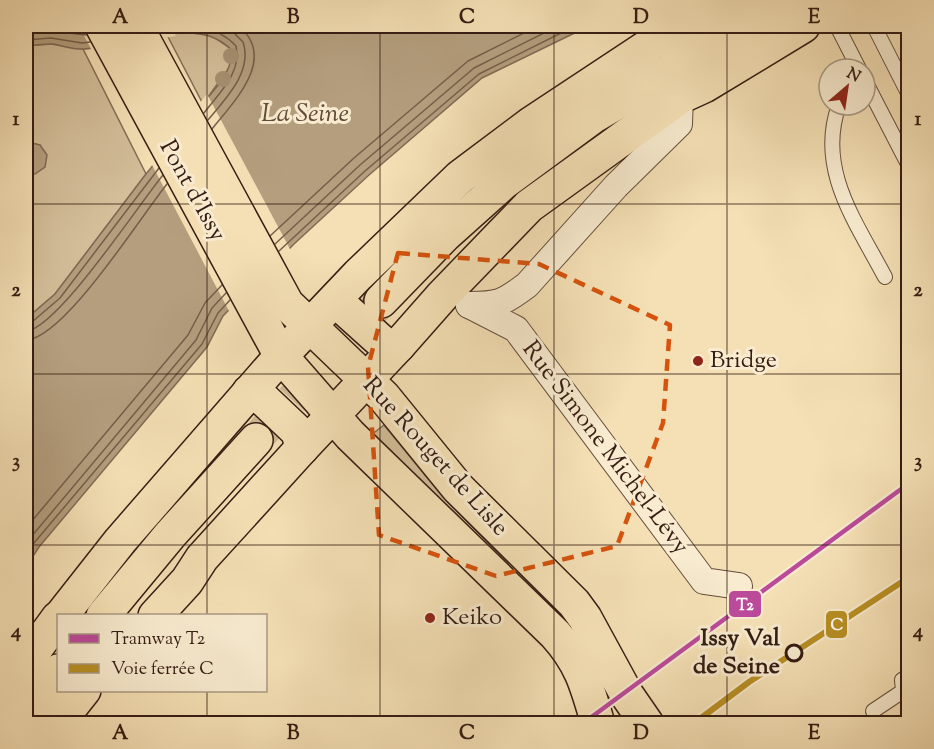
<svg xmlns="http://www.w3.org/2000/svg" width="934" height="749" font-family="'Sorts Mill Goudy',serif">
  <rect width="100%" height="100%" fill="#f5e0b5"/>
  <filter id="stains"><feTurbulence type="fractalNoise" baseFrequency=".00333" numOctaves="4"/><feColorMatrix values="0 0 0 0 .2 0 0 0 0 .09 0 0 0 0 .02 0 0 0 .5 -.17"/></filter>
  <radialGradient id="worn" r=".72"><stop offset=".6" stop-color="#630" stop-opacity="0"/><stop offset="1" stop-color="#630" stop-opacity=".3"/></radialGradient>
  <!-- green -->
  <g fill="#d4bf9a" stroke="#846e57" stroke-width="1.5">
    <polygon points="185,32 212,36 231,49 231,65 203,104 166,33"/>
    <polygon points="51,44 83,49 146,174 55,294 26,319 26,46"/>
    <polygon points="384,425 442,496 509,564 485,546 371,435"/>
  </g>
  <!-- water -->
  <g fill="#b49e7e" stroke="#816a54" stroke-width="1.5">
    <path d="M 26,26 L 589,26 L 482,78 L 369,175 L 294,244 L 223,316 L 207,347 L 39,547 L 26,567 L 26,319 L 55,294 L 146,174 L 223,79 C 229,68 232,61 231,49 C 191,13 131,44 85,49 C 74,50 64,46 53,44 C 45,44 34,45 26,46 Z"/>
    <polygon points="28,142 40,145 47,155 45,167 35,174 26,172 26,144"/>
  </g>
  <!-- pier -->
  <g fill="#f5e0b5">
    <polygon points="79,26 170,26 176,36 92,51"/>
    <polygon points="207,94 291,251 230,313 151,163"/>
  </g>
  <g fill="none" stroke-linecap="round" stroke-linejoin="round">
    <!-- shore -->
    <g stroke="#745e49" stroke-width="1.5">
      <path d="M 158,29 C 186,24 216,24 236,46 C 242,73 219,93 204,113"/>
      <polyline points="26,32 52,31 86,35"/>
      <polyline points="26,40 51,38 82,43 90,42"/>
      <path d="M 208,120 C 225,99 253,72 243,42 L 232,31 L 221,26"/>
      <path d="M 212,129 C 235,100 277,59 239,26"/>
      <polyline points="270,236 354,158 468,61 538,26"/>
      <polyline points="275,244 360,165 474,68 558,26"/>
      <polyline points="279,251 365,171 479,74 575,26"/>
      <polyline points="26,324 32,322 60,298 159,168"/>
      <path d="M 26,331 C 57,329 139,204 163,175"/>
      <path d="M 26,340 C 64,339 141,216 167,184"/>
      <polyline points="26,528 188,335 205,303 222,285"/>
      <polyline points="26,543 196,340 212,308 226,293"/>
      <polyline points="26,556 34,543 202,344 218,313 230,300"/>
    </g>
    <!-- primary-tunnel -->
    <polyline stroke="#cfb995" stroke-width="33" stroke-dasharray="33 16" stroke-linecap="butt" points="259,436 380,303"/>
    <!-- lane casing -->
    <g stroke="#654e3c" stroke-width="16">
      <g id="lane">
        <polyline points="837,26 859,69"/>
        <polyline points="874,26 908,93"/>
        <polyline points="865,81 908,164"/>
        <path d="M 839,105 C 816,169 856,222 885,277"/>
        <polyline points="873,711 903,691 902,680 908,676"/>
      </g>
    </g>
    <!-- street casing -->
    <g stroke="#654e3c" stroke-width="28">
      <g id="street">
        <polyline points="469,305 516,329 704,581 739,586"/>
        <path d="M 469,305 C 499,305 503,303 527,285 L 616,186 L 679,124 L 680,97"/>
      </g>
    </g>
    <!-- primary casing -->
    <g stroke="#351d14" stroke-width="36">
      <g id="primary">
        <path d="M 102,26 L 281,356 L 350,435 L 555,634 C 582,664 587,686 598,724"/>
        <polyline points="136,26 287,304 384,397 458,488 574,603 585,618 627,695 647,724"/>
        <polyline points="341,294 341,303 345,309 384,344 398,346"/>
        <polyline points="381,301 445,235 503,183 594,116 687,61 757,26"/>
        <polyline points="249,392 260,396 298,432 302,448"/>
        <polyline points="61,616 120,541 281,356 358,275 460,177 532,123 653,43 692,26"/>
        <polyline points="103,616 170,535 256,440"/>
        <polyline points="155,616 187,581 202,558 302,448 398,346 443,295 529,206 680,97 704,86 803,26"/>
        <polyline points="26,662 58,618"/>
        <polyline points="26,712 58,671"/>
        <polyline points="57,724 84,690"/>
      </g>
    </g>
    <!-- lane -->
    <use href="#lane" stroke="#f8ebcf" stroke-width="14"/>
    <!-- street -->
    <use href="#street" stroke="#f8ebcf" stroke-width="26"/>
    <!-- primary -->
    <use href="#primary" stroke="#f5e0b5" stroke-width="33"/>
    <!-- rail-1 casing -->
    <g stroke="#f8ebcf" stroke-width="10">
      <polyline id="rail-1" points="693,724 749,682 908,578"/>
    </g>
    <!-- rail-1 -->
    <use href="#rail-1" stroke="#b88f24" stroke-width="6"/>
    <!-- tram-1 casing -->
    <g stroke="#f8ebcf" stroke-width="9">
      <polyline id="tram-1" points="582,724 908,484"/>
    </g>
    <!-- tram-1 -->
    <use href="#tram-1" stroke="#bb4a9b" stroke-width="4.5"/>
  </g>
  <!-- trees -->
  <g fill="#a69072">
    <circle cx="231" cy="56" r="8"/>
    <circle cx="223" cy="79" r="8"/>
  </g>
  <!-- marked area -->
  <path fill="none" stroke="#d6530d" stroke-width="4.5" stroke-dasharray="12 8" stroke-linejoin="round" d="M 398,253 L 539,264 L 670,325 L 663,423 L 617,546 L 496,576 L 379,535 L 368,367 Z"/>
  <!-- grid -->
  <path fill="none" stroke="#351d14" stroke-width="1.5" stroke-opacity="0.55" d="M 207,26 L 207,616M 380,26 L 380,724M 554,26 L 554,724M 727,26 L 727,724M 26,204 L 908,204M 26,374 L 908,374M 26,545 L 908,545M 207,690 L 207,724"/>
  <!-- markers -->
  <g fill="#8f2418" stroke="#f8ebcf" stroke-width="2">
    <circle cx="698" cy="361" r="6"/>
    <circle cx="430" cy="618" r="6"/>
  </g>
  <circle fill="#f8ebcf" stroke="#351d14" stroke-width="3" cx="794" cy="653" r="8"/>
  <g text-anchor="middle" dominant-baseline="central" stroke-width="6" stroke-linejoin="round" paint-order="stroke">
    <!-- street labels -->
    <g font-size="24" fill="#351d14" stroke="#f8ebcf">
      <text transform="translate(192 191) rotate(61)">Pont d'Issy</text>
      <text transform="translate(605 448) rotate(53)">Rue Simone Michel-Lévy</text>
      <text transform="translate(435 457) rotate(48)">Rue Rouget de Lisle</text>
    </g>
    <!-- poi labels -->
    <g font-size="24" fill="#351d14" stroke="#f8ebcf" text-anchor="start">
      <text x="710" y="361">Bridge</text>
      <text x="442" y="618">Keiko</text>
    </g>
    <!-- stop labels -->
    <g font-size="24" font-weight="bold" fill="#351d14" stroke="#f8ebcf" text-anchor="end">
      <text x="780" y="639">Issy Val<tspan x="780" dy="28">de Seine</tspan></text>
    </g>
    <!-- water labels -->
    <g font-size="26" font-style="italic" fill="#614a39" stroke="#f8ebcf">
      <text x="305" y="114">La Seine</text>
    </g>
  </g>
  <g stroke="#f8ebcf" stroke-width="2">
    <rect x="728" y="590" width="34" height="28" rx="6" fill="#bb4a9b"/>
    <rect x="825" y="610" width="23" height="29" rx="6" fill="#b88f24"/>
  </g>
  <g font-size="16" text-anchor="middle" font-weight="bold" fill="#fff">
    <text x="745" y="610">T2</text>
    <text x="837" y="630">C</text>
  </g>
  <!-- margin -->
  <rect width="934" height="749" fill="none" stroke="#f5e0b5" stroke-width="66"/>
  <!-- legend -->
  <rect x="57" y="614" width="210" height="78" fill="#f8ebcf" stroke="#aa9984" stroke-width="1.5"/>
  <rect x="69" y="634" width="30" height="9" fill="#bb4a9b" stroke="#aa9984" stroke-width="1.5"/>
  <text x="111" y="644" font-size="18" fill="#351d14">Tramway T2</text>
  <rect x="69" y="664" width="30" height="9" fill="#b88f24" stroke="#aa9984" stroke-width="1.5"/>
  <text x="111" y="674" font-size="18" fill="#351d14">Voie ferrée C</text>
  <!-- north arrow -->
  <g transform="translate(847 87) rotate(29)"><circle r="28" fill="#f8ebcf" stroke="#aa9984" stroke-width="1.5"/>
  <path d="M0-4.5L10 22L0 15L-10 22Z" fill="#8f2418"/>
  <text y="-9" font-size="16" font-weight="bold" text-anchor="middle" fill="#351d14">N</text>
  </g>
  <rect x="33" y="33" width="868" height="683" fill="none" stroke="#351d14" stroke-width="2"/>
  <g font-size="20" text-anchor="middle" font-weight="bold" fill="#351d14">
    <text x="120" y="23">A</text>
    <text x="293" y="23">B</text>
    <text x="467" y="23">C</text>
    <text x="641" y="23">D</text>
    <text x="814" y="23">E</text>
    <text x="16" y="125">1</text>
    <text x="918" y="125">1</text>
    <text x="16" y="296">2</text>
    <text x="918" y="296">2</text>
    <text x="16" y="467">3</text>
    <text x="918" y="467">3</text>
    <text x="16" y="637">4</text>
    <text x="918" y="637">4</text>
    <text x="120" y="739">A</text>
    <text x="293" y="739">B</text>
    <text x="467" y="739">C</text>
    <text x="641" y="739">D</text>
    <text x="814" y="739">E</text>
  </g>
  <rect width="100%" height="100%" filter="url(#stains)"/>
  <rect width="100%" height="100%" fill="url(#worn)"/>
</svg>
